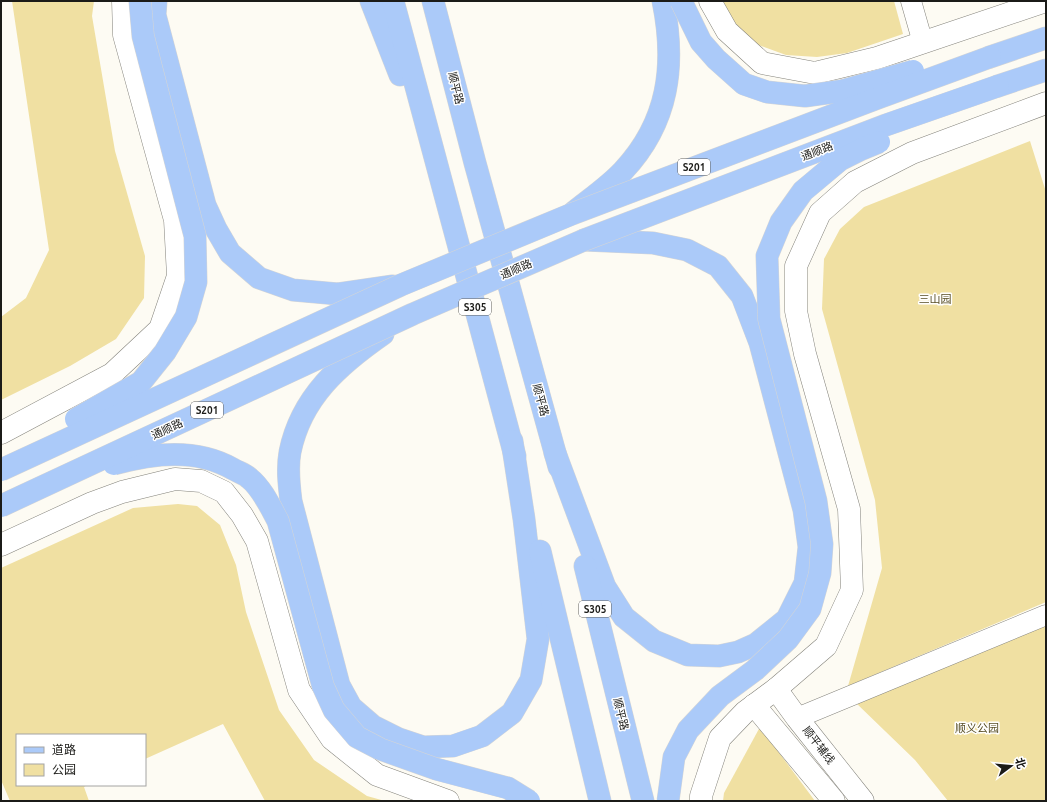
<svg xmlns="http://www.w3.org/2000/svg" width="1047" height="802" font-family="Ubuntu,'Noto Sans SC',sans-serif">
  <rect width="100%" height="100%" fill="#fdfbf3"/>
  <!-- green -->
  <g fill="#f0e0a2">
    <polygon points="12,1 94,1 92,16 115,151 145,256 144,298 116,339 70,366 1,400 1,317 26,298 49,250"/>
    <polygon points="722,1 894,1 903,34 847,53 817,57 786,55 750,42 724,10"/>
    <polygon points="1030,141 1046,192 1046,602 848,686 882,568 875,500 822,309 824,259 840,229 864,207"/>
    <polygon points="178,504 197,506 220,525 236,565 246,612 279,710 314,760 367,796 385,801 265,801 223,724 145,759 145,735 17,735 17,785 87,785 84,787 89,801 10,801 1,780 1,568 133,508"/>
    <polygon points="1046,625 1046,801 948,801 915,760 855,702"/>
    <polygon points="760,727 815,801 723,801 724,793"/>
  </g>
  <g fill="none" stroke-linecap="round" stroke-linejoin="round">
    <!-- street casing -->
    <g stroke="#84837c" stroke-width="21">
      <g id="street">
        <polyline points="911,1 923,43"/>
        <polyline points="797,718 1046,615"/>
      </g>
    </g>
    <!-- secondary casing -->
    <g stroke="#84837c" stroke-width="23">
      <g id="secondary">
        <polyline points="710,1 727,31 762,63 815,73 877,58 1046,1"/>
        <polyline points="1,433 112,374 160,329 178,276 175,220 124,35 123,1"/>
        <polyline points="1,545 92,503 122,492 175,479 201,481 224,492 242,515 257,541 299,690 332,739 377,775 448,801"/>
        <polyline points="776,689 797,718 863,801"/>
        <polyline points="754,705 834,801"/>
        <polyline points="701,801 701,796 720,738 745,712 776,689 826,646 852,590 849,509 805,354 796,311 796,266 820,213 855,182 912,153 1046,103"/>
      </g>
    </g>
    <!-- primary casing -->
    <g stroke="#d6d6d5" stroke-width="23">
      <g id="primary">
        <polyline points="156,1 155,15 205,205 216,229 230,253 259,278 293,290 338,294 393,286"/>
        <polyline points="371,1 400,75"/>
        <polyline points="393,1 515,456"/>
        <polyline points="433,1 475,163 559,467"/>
        <polyline points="990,57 1046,38"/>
        <polyline points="998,86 1046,70"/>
        <path d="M 574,212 C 590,199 609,186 623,171 C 669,122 676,65 663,1"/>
        <path d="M 383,334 C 340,364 301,397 290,452 C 287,468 289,485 291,501 L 339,685 L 351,707 L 373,726 L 399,739 L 423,747 L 453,746 L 482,736 L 512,713 L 531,680 L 538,639 L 524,519 L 512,441"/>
        <polyline points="555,453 605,587 624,617 654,641 688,655 719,656 738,652 756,644 787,619 805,583 809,547 804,510 760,343 742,296 718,266 687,250 653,243 584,240"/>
        <polyline points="540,551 600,801"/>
        <polyline points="585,566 643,801"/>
      </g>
    </g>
    <!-- street -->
    <use href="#street" stroke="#fff" stroke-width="20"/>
    <!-- secondary -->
    <use href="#secondary" stroke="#fff" stroke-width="22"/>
    <!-- primary -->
    <use href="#primary" stroke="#abcaf9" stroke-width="22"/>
    <!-- primary-bridge casing -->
    <g stroke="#d6d6d5" stroke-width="23" stroke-linecap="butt">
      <g id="primary-bridge">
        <polyline points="681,1 701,42 716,59 744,84 767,92 805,96 841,91 913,71"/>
        <polyline points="76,419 141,382 165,352 186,317 196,282 195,236 143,36 140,1"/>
        <path d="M 114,464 C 154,453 196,448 233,469 C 238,472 245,474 249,478 C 262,488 271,508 278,521 L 323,686 L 334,710 L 357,737 L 380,749 L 436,769 L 508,788 L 529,801"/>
        <polyline points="1,470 401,285 572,214 878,98 990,57"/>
        <polyline points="1,506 413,314 584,240 886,125 998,86"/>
        <polyline points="668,801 674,757 688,730 720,696 755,670 788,639 810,609 820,573 822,544 816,501 769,319 767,256 781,222 803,191 840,160 862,149 879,142"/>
      </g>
    </g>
    <!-- primary-bridge -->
    <use href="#primary-bridge" stroke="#abcaf9" stroke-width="22"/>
  </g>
  <g text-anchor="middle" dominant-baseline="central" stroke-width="3" stroke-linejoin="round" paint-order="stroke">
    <!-- shield labels -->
    <g fill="#fff" stroke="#5f5f5d" stroke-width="1">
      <rect x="678" y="159" width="32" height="16" rx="3"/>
      <rect x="459" y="299" width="32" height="16" rx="3"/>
      <rect x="191" y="402" width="32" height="16" rx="3"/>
      <rect x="579" y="601" width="32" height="16" rx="3"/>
    </g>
    <g font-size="10" font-weight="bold" fill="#1b1b18">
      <text x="694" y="167">S201</text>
      <text x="475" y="307">S305</text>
      <text x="207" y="410">S201</text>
      <text x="595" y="609">S305</text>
    </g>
    <!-- street labels -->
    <g font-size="11" fill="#1b1b18" stroke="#fff">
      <text transform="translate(456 88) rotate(76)">顺平路</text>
      <text transform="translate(817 151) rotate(-21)">通顺路</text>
      <text transform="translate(516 269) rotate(-23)">通顺路</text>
      <text transform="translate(541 400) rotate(75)">顺平路</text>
      <text transform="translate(167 429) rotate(-25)">通顺路</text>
      <text transform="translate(621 714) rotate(76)">顺平路</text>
      <text transform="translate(819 745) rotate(52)">顺平辅线</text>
    </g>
    <!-- park labels -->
    <g font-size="11" fill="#584e25" stroke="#fff">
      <text x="935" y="299">三山园</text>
      <text x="977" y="728">顺义公园</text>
    </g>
  </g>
  <!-- border -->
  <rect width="1047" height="802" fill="none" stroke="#1b1b18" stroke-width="4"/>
  <!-- legend -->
  <rect x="16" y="734" width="130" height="52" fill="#ffffff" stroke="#a4a4a3"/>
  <rect x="24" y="747" width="20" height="6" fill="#abcaf9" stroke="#a4a4a3"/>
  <text x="52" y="754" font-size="12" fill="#1b1b18">道路</text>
  <rect x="24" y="764" width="20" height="12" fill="#f0e0a2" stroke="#a4a4a3"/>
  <text x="52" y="774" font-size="12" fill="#1b1b18">公园</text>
  <!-- north arrow -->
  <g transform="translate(1011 766) rotate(74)" stroke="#ffffff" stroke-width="3" paint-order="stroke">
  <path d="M0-3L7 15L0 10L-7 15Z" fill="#1b1b18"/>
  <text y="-6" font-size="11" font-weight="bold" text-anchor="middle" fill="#1b1b18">北</text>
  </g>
</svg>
